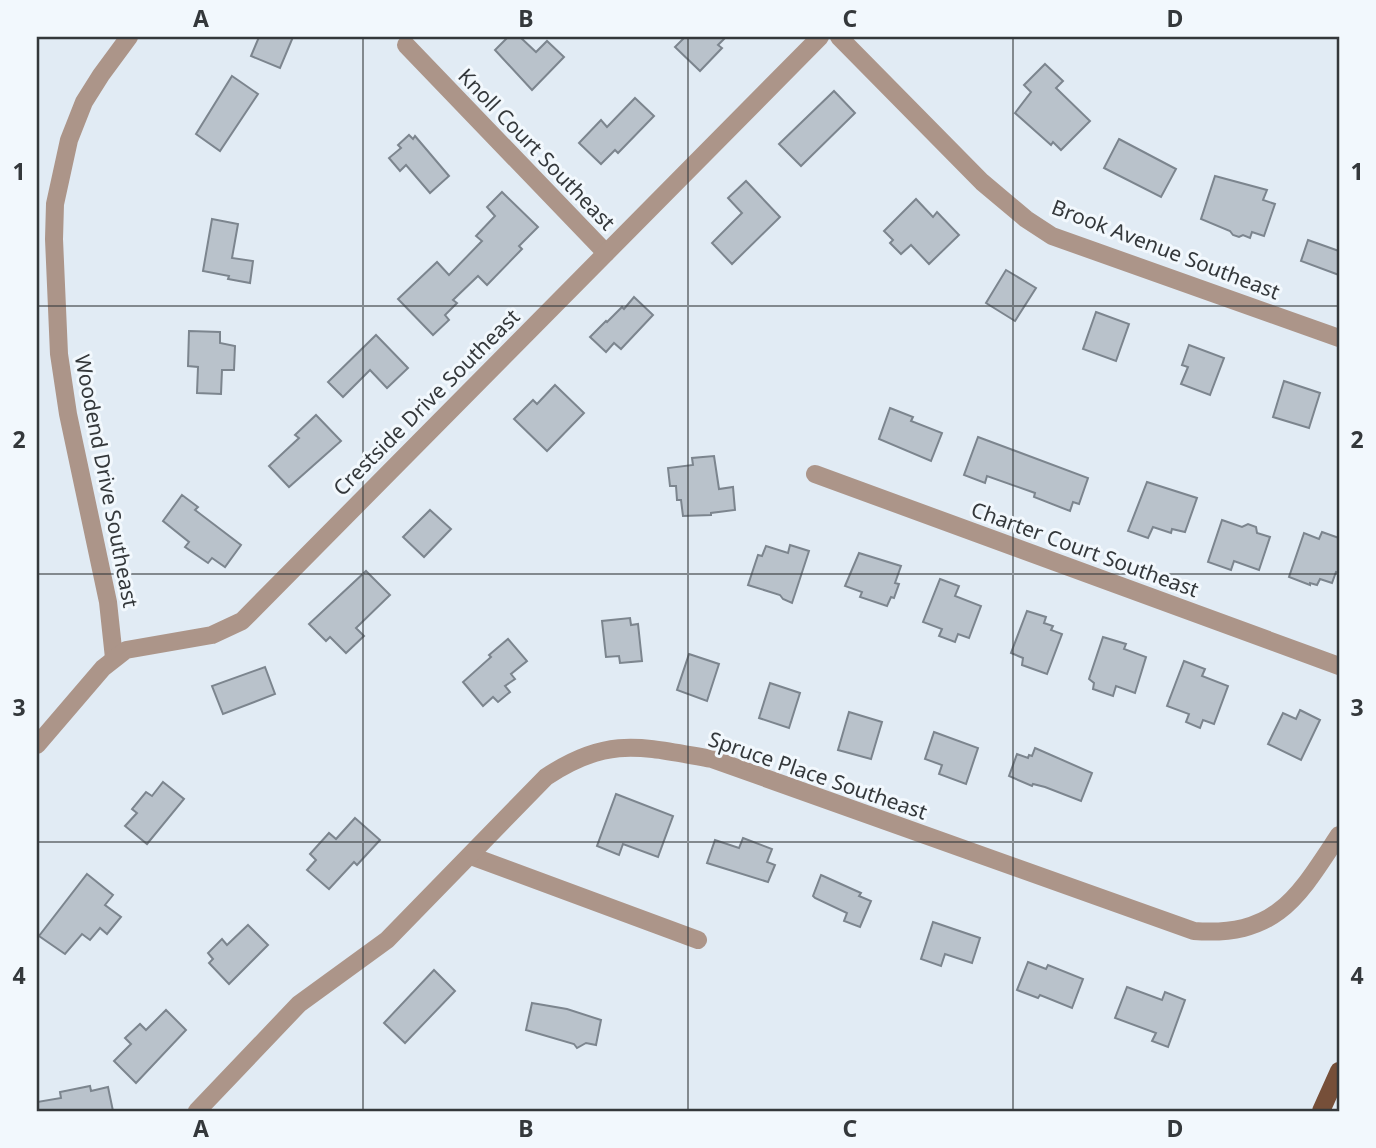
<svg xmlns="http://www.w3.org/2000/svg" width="1376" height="1148" font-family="'Noto Sans',sans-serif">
  <rect width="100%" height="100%" fill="#e1ebf4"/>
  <!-- building -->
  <g fill="#b9c2cb" stroke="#7c858e" stroke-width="2">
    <polygon points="259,37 293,37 280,68 251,56"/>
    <polygon points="508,37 520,37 536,52 547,41 564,57 532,90 495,50"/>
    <polygon points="685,37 726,37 718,45 722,48 700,71 675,47"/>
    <polygon points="1045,64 1063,81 1056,88 1090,121 1061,150 1053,142 1051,145 1015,113 1031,92 1024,85"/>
    <polygon points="232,76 258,94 220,151 196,134"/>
    <polygon points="834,91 855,113 801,166 779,144"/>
    <polygon points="635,98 654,116 618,153 615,150 601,164 579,143 601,120 607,127"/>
    <polygon points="409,135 413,139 415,136 449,176 430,193 406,165 400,171 389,158 401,148 398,145"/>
    <polygon points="1119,139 1176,169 1161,197 1104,168"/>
    <polygon points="1215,176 1267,190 1263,200 1275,204 1264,236 1252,232 1250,238 1243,235 1239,237 1233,235 1230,231 1201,219"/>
    <polygon points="746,181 780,217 732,264 712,243 742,213 728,198"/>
    <polygon points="502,192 538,227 519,246 522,249 487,285 478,276 453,300 457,303 445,315 449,320 433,335 398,299 437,262 449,275 482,241 476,236 495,216 487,207"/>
    <polygon points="916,199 933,217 937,212 959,235 929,264 911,245 901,254 890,243 893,240 884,231"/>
    <polygon points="212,219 238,224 232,258 253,261 250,283 228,279 229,276 203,271"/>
    <polygon points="1308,240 1339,251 1339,275 1301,261"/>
    <polygon points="1006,270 1036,288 1015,321 986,303"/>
    <polygon points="634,297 653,315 621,349 614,343 606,352 590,337 606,321 607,322 622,307 624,309"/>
    <polygon points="1096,312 1129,324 1116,361 1083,349"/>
    <polygon points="189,331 220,332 220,343 235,346 234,370 222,370 221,394 197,393 198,367 188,366"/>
    <polygon points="376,335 408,368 387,388 370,370 343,397 328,382"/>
    <polygon points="1189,345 1224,358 1210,395 1181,384 1188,367 1182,365"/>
    <polygon points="1284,381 1320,393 1309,428 1273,417"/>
    <polygon points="555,385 584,413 547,451 514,419 533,400 537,404"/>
    <polygon points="890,408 913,417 911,421 942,433 931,461 879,439"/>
    <polygon points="316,415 341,441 289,487 269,466 299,438 295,435"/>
    <polygon points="978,437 1088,478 1079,504 1073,502 1070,511 1034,497 1035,493 987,476 985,483 964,475"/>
    <polygon points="714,456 719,489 733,487 735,510 711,513 711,515 683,516 681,500 677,500 676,486 670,486 668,468 693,465 692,458"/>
    <polygon points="1147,482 1197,498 1185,532 1172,529 1171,533 1153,527 1148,538 1128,531"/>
    <polygon points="182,495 198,507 195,510 241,545 225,567 212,558 208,563 185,547 189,542 163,521"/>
    <polygon points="430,510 451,529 424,557 403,537"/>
    <polygon points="1222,520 1242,527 1248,524 1256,527 1257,533 1270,537 1259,570 1234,561 1231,570 1208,562"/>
    <polygon points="1322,532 1339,538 1339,573 1336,572 1332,583 1320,579 1317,585 1310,583 1310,585 1289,577 1304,533 1319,539"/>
    <polygon points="790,545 809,551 792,603 783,599 780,595 748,585 758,555 762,556 766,546 788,553"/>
    <polygon points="859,553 901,566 895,583 899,584 894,598 891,597 887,606 860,597 862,592 845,586"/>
    <polygon points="366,571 390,595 356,628 364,636 346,653 330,637 326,641 309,624"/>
    <polygon points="940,579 959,586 955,596 981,606 969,638 958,634 955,642 939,636 942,629 923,622"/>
    <polygon points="1027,611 1046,617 1044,623 1053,626 1051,630 1062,634 1047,674 1022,665 1023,658 1011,653"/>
    <polygon points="630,618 631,625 638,624 642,661 620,663 619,656 606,657 602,621"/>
    <polygon points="1103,637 1126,644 1124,649 1146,657 1135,693 1116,686 1113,696 1093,689 1094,683 1089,679"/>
    <polygon points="508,639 527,661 511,674 515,679 505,686 510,692 498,702 493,697 483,706 463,682 491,657 489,655"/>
    <polygon points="689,654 719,664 707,701 677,690"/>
    <polygon points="1184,661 1205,669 1202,676 1228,686 1214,724 1203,720 1200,728 1186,722 1189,714 1167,706"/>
    <polygon points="265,667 275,694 223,714 212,686"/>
    <polygon points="770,683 800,693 789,728 759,718"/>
    <polygon points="1300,710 1320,720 1301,760 1268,744 1283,713 1296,719"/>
    <polygon points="849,712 882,722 871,759 838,750"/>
    <polygon points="934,732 978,748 966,784 939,774 942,765 925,759"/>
    <polygon points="1035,748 1092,773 1081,801 1045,787 1033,784 1032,786 1009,776 1017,754 1028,758 1029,755 1032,756"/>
    <polygon points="163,782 184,799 147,844 125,826 137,813 132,809 146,792 152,796"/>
    <polygon points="616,794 673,816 658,857 623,844 619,855 597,846"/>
    <polygon points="355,818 380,840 357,865 354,862 329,889 307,870 316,860 310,854 329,833 336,839"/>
    <polygon points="743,838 772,849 767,862 775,865 768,882 707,863 715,840 739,848"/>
    <polygon points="87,874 113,895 105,905 121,917 107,934 100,928 90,940 82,934 65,954 39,936"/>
    <polygon points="821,875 861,893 859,896 871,901 860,927 844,921 847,913 815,898 813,896"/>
    <polygon points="933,922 980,938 972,963 945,954 941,966 921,959"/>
    <polygon points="248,925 268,945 229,984 209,963 213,959 208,953 222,939 227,945"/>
    <polygon points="1028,962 1046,969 1048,965 1083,979 1072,1008 1040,995 1038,998 1017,990"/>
    <polygon points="434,970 455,991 405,1043 384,1023"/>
    <polygon points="1127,987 1162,1000 1165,992 1185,1000 1168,1047 1152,1041 1156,1033 1115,1018"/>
    <polygon points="532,1003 567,1009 601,1020 596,1045 586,1043 577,1048 574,1044 526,1030"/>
    <polygon points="166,1010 186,1030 136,1083 114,1061 131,1044 125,1038 140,1024 146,1030"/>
    <polygon points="90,1086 91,1091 108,1087 113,1111 37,1111 37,1102 61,1098 60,1092"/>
  </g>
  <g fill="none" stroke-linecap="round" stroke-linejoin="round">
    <!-- minor -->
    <g stroke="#ac9589" stroke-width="18">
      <polyline points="839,37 982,182 1026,219 1052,236 1339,338"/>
      <polyline points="406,45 606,253"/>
      <polyline points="815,474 1339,666"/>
      <polyline points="114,658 108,602 68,414 59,354 54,239 55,204 69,140 84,102 101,75 129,37"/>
      <polyline points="37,745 103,668 126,650 212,635 242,621 820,37"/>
      <polyline points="471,856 698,940"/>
      <path d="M 197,1111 L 299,1004 L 387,940 L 546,777 C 609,735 642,747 712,759 L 1194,931 C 1277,937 1298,897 1339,835"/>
    </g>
    <!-- major -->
    <polyline stroke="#764f39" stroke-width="18" points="1321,1111 1339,1071"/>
  </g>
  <!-- grid -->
  <path fill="none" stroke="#34383b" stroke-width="2" stroke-opacity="0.55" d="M 363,37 L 363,1111M 688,37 L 688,1111M 1013,37 L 1013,1111M 37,306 L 1339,306M 37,574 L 1339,574M 37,842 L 1339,842"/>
  <g text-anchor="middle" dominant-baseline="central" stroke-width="6" stroke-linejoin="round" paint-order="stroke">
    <!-- street labels -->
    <g font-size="21" fill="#34383b" stroke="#f2f8fd">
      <text transform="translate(537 149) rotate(46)">Knoll Court Southeast</text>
      <text transform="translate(1166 249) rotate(21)">Brook Avenue Southeast</text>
      <text transform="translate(426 402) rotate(-45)">Crestside Drive Southeast</text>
      <text transform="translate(107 481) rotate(79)">Woodend Drive Southeast</text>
      <text transform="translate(1085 549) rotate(20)">Charter Court Southeast</text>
      <text transform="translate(818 775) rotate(19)">Spruce Place Southeast</text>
    </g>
  </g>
  <!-- border -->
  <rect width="1376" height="1148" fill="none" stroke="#f2f8fd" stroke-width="77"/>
  <rect x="38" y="38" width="1300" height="1072" fill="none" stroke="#34383b" stroke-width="2.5"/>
  <g font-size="23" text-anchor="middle" font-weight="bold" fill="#34383b">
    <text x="201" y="27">A</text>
    <text x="526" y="27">B</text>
    <text x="850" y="27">C</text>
    <text x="1175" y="27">D</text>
    <text x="19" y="180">1</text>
    <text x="1357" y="180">1</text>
    <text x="19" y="448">2</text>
    <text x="1357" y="448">2</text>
    <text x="19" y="716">3</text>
    <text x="1357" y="716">3</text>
    <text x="19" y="984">4</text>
    <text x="1357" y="984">4</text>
    <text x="201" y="1137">A</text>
    <text x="526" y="1137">B</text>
    <text x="850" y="1137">C</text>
    <text x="1175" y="1137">D</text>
  </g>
</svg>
